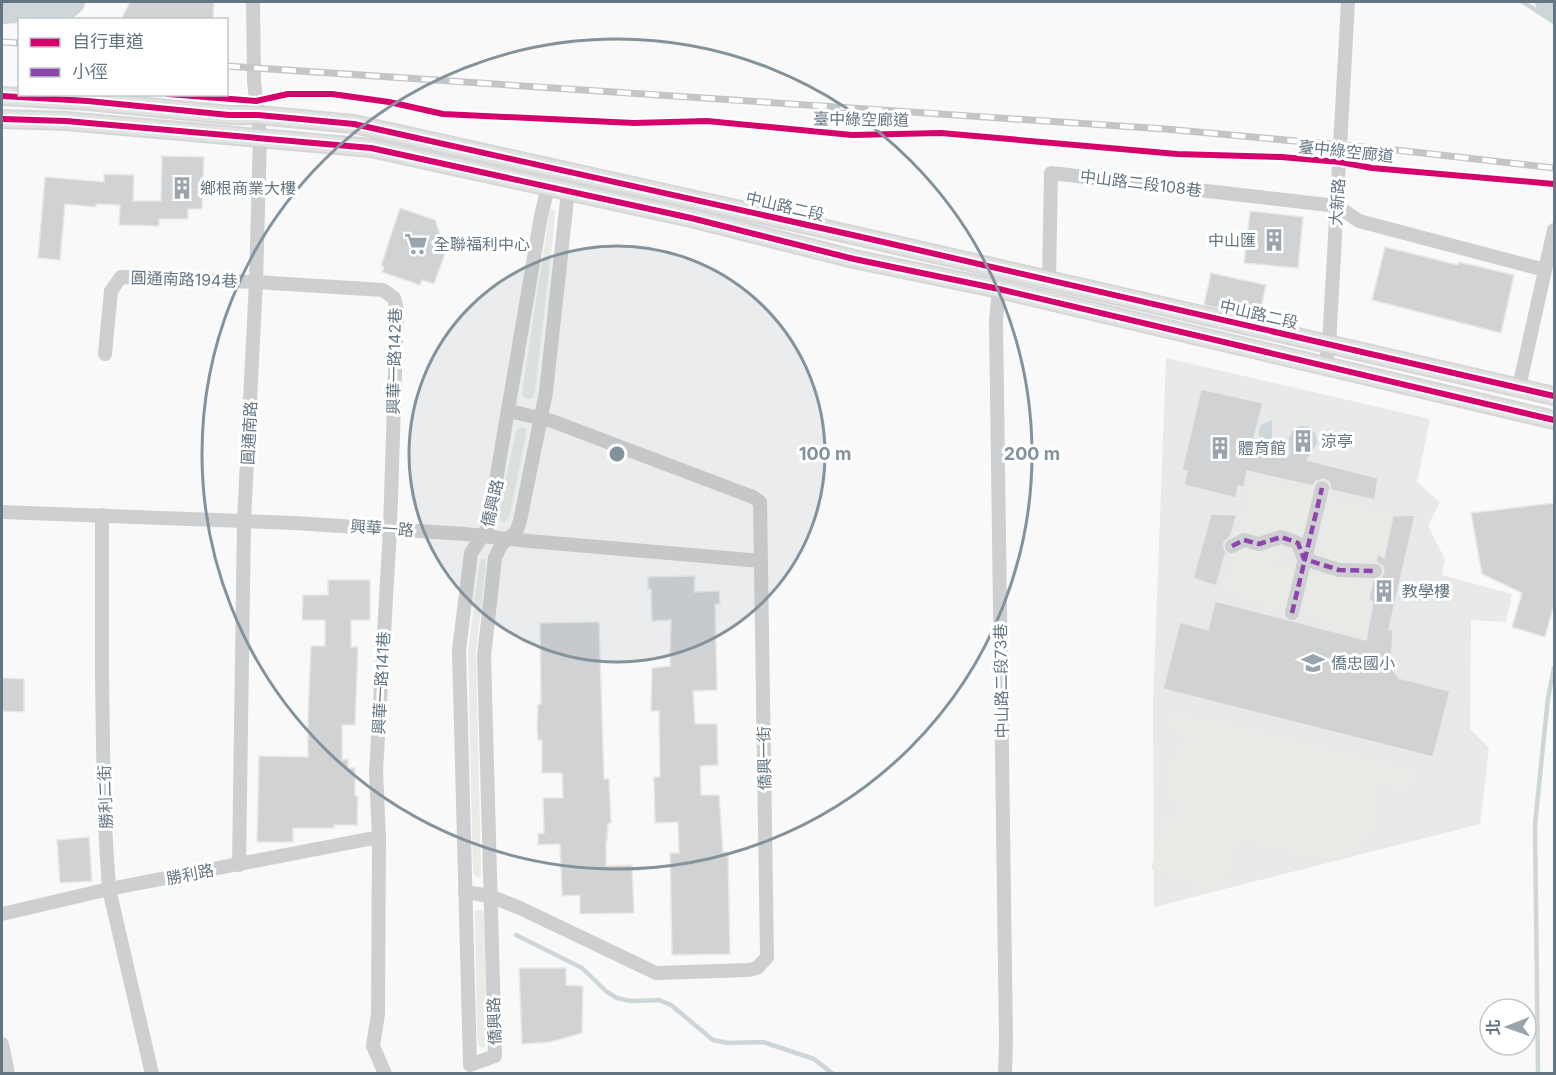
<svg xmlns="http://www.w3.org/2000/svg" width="1556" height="1075" font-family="Inter,'Noto Sans TC',sans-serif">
  <rect width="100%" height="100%" fill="#f9f9f9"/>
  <!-- built -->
  <polygon fill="#e8e9e9" points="1166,358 1430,419 1417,482 1440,502 1428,526 1445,559 1442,575 1512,594 1506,622 1471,620 1470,729 1489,748 1480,824 1154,907 1153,704"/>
  <!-- green -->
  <g fill="#e8ebe6">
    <polygon points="550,209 555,210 554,228 535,391 533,398 525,399 522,393"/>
    <polygon points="520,427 526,429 526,434 510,515 505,522 501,522 499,513 516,431"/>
    <polygon points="1253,483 1321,493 1305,541 1290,530 1275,535 1241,533"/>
    <polygon points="1330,500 1393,516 1384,558 1330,565 1318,556"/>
    <polygon points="1239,546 1276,553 1270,568 1292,571 1298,569 1292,613 1228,588"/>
    <polygon points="480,559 484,559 486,564 476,652 481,876 478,878 473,873 468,651"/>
    <polygon points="1315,569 1372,584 1365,639 1306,612"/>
    <path d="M 1174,713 L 1413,772 L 1408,790 L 1372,782 L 1377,799 L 1375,819 L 1366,837 L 1352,850 L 1336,857 L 1317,857 L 1237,836 L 1221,890 L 1151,869 L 1165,817 L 1198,825 C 1172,812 1162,780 1177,754 C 1182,746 1190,740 1198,735 L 1170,729 Z"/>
    <polygon points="477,910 483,910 484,917 487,1032 487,1044 483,1048 478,1045 477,1037 475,913"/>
  </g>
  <!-- water -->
  <path fill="#ced6d9" d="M 1272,420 L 1272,446 C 1260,445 1256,435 1261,425 Z"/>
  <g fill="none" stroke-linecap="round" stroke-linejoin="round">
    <!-- stream -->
    <g stroke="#ced6d9" stroke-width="4.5">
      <polyline points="1523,2 1554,22"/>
      <polyline points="516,935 582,968 607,992 617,998 631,1001 659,1000 671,1005 713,1040 728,1043 763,1042 814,1059 833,1074"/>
      <polyline points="1538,1074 1535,824 1548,698 1554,668"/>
    </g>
    <!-- river -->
    <g stroke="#ced6d9" stroke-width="26">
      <polyline points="1548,2 1550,5 1554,6"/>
      <polyline points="2,11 66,7 72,2"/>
    </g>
  </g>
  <!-- building -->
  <g fill="#d0d2d3" stroke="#e8e8e8" stroke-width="1.5">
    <polygon points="130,2 214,2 213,20 121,20"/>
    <polygon points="162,156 204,157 202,209 188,209 188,219 159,219 159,226 119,225 120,205 96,204 96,207 65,204 60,260 38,258 45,177 104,182 104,174 134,175 133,201 161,201"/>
    <polygon points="400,208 435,220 446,251 434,284 422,280 420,285 382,272 384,267 381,266"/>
    <polygon points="1250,211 1303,217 1298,268 1244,263"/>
    <polygon points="1385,247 1458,265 1459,262 1514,275 1501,333 1372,300"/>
    <polygon points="1211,273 1266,285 1259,317 1204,305"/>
    <polygon points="1201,389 1263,403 1252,446 1289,455 1288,439 1292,430 1300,425 1309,426 1316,433 1318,443 1307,460 1378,478 1375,500 1331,490 1329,482 1324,479 1316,481 1313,486 1247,471 1244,487 1238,486 1236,498 1184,485 1187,471 1182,470"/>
    <polygon points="1554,503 1554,605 1545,637 1512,627 1522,593 1482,574 1471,513"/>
    <polygon points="1211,514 1237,515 1230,537 1225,541 1223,545 1226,552 1216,586 1193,578"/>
    <polygon points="1415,515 1389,629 1393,630 1391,668 1399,678 1450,691 1433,757 1163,689 1180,622 1208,630 1215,601 1366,640 1373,602 1369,599 1373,580 1380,579 1384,572 1383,566 1376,562 1378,554 1384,558 1393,516"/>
    <polygon points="695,576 694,592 719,591 720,604 715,604 717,690 693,691 695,724 717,724 718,765 700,766 701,795 719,795 723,852 728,852 730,954 672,955 670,853 679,853 678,822 655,823 654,777 660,777 659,711 651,711 652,668 670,666 671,620 652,621 651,589 648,589 648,577"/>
    <polygon points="328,580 370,580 370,620 351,620 351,647 358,647 355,725 342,725 342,760 348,759 348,768 355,768 355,796 358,796 357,825 334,825 334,828 293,828 293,842 257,842 259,756 308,757 308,715 311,646 325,646 325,620 302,620 303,595 328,595"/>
    <polygon points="599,622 604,779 609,779 611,823 608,823 607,841 606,841 606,866 632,865 634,913 580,914 580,895 562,896 560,844 538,845 538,834 544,833 543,798 563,798 562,773 542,773 542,740 538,740 537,729 538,704 541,704 540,623"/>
    <polygon points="2,678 24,679 24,712 2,711"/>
    <polygon points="89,837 92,881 60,883 57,840"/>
    <polygon points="519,968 566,968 566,985 583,986 582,1033 550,1042 522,1044"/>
  </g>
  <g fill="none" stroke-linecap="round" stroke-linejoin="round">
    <!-- major casing -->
    <g stroke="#d5d6d7" stroke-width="20">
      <g id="major">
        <polyline points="2,96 88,101 229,115 258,115 354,124 857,236 1554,396"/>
        <polyline points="2,119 66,121 371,148 691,218 854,259 999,289 1554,420"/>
      </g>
    </g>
    <!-- minor -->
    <g stroke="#cecfd0" stroke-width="14">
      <polyline points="548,187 541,216 491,510 487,529 471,553 459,650 470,1065 495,1056 484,656 495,558 501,545 516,532 520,521 546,392 568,191"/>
      <polyline points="1049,279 1051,173 1337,206 1359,221 1545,270"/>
      <polyline points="999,289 996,321 1006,1040 1005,1074"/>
      <polyline points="105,354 111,291 121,277 256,282 383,290 394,298 397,310 390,529 376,772 379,837 378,1014 373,1046 385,1074"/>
      <polyline points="1325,366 1329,345 1348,2"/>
      <polyline points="1519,387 1554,230"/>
      <polyline points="2,512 294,523 465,534 529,541 761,561"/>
      <polyline points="102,515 102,677 104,810 109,889 152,1074"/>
      <polyline points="1232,546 1244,540 1259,544 1281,537 1298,543 1304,559 1339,570 1375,571"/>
      <polyline points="1292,613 1322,488"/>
      <polyline points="239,865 244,521 256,282 260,137 254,81 253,2"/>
      <polyline points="465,892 490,896 520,908 656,973 749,970 757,968 767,957 760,502 753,497 552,421 509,411"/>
      <polyline points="2,914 109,889 379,837"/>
      <polyline points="2,1044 8,1074"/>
    </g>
    <!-- major -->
    <use href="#major" stroke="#e1e2e2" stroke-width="16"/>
    <!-- rail casing -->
    <g stroke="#c3c5c6" stroke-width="7">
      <g id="rail">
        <polyline points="2,42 20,43"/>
        <polyline points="226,66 1165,129 1405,151 1554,168"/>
      </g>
    </g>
    <!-- rail -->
    <use href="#rail" stroke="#fff" stroke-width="4.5" stroke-dasharray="14" stroke-linecap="butt"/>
    <!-- quiet -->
    <g stroke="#8e44ad" stroke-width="4.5" stroke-dasharray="9 4.5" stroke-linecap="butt">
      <polyline points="1232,546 1244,540 1259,544 1281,537 1298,543 1304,559 1339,570 1375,571"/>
      <polyline points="1292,613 1322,488"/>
    </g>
    <!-- cycleway casing -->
    <g stroke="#fff" stroke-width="10">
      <g id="cycleway">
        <polyline points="168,94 256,101 288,94 332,94 389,102 443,114 634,123 707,121 852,135 941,133 1177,154 1281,157 1340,162 1372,168 1554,184"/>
        <polyline points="2,96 88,101 229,115 258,115 354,124 857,236 1554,396"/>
        <polyline points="2,119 66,121 371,148 691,218 854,259 999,289 1554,420"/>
      </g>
    </g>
    <!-- cycleway -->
    <use href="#cycleway" stroke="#d6006c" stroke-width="6"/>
  </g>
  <!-- distance rings -->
  <circle cx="617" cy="454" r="208" fill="#84929c" fill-opacity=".12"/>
  <g fill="none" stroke="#84929c" stroke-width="3">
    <circle cx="617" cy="454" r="208"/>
    <circle cx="617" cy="454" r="415"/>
  </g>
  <!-- icons -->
  <defs>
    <g id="building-bare" transform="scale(1.8)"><path d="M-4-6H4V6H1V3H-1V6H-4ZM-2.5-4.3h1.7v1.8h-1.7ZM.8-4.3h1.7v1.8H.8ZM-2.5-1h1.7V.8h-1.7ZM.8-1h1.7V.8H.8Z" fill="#99a4ac" stroke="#fff" stroke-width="2.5" paint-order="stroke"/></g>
    <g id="supermarket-bare" transform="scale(1.8)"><path d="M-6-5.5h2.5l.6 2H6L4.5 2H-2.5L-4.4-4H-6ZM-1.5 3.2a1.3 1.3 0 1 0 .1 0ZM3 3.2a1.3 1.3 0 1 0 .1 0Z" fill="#99a4ac" stroke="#fff" stroke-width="2.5" paint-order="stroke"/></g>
    <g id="school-bare" transform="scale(1.8)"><path d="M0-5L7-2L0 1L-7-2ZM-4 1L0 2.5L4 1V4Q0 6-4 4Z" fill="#99a4ac" stroke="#fff" stroke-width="2.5" paint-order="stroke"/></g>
  </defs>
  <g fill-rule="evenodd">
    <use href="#building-bare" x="182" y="188"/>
    <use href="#building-bare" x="1274" y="240"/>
    <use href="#supermarket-bare" x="416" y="244"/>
    <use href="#building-bare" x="1303" y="441"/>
    <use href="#building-bare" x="1220" y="448"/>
    <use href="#building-bare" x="1384" y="591"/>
    <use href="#school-bare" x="1313" y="663"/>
  </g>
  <g text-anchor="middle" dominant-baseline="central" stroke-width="6" stroke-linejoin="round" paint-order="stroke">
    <!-- street labels -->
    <g font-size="16" fill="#657683" stroke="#fff">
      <text transform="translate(861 119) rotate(1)">臺中綠空廊道</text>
      <text transform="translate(1346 151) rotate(6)">臺中綠空廊道</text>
      <text transform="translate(1141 183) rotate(7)">中山路二段108巷</text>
      <text transform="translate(1337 202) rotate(-86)">大新路</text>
      <text transform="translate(785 206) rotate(13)">中山路二段</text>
      <text transform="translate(184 279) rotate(2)">圓通南路194巷</text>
      <text transform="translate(1259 314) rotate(13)">中山路二段</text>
      <text transform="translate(394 361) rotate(-89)">興華一路142巷</text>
      <text transform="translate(249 433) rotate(-87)">圓通南路</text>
      <text transform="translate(492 503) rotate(-77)">僑興路</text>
      <text transform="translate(382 528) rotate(4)">興華一路</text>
      <text transform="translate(1001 681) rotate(-91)">中山路二段73巷</text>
      <text transform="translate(381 683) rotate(-87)">興華一路141巷</text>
      <text transform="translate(764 758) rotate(-91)">僑興一街</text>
      <text transform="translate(105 797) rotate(-92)">勝利二街</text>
      <text transform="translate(190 874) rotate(-11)">勝利路</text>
      <text transform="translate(494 1021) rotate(-92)">僑興路</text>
    </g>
    <!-- poi labels -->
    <g font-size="16" fill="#657683" stroke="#fff" text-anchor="start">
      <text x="200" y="188">鄉根商業大樓</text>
      <text x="1256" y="240" text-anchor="end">中山匯</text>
      <text x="434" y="244">全聯福利中心</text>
      <text x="1321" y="441">涼亭</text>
      <text x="1238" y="448">體育館</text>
      <text x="1402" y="591">教學樓</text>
      <text x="1331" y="663">僑忠國小</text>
    </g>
  </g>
  <circle cx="617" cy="454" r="9" fill="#84929c" stroke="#fff" stroke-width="3"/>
  <g font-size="18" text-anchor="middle" font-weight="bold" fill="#84929c" stroke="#fff" stroke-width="6" stroke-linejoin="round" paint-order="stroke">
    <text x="825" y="460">100 m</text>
    <text x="1032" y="460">200 m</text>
  </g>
  <!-- border -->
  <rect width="1556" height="1075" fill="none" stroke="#657683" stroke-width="6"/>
  <!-- legend -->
  <rect x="18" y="18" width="210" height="78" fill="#ffffff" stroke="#c1c8cd" stroke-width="1.5"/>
  <rect x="30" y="38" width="30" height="9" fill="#d6006c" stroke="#c1c8cd" stroke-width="1.5"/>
  <text x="72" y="48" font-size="18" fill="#657683">自行車道</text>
  <rect x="30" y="68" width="30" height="9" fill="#8e44ad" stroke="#c1c8cd" stroke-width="1.5"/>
  <text x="72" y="78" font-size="18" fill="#657683">小徑</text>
  <!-- north arrow -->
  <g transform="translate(1508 1027) rotate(269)"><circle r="28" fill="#ffffff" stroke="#c1c8cd" stroke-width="1.5"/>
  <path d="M0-4.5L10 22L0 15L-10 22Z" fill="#99a4ac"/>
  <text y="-9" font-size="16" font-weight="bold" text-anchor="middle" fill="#657683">北</text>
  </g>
</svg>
